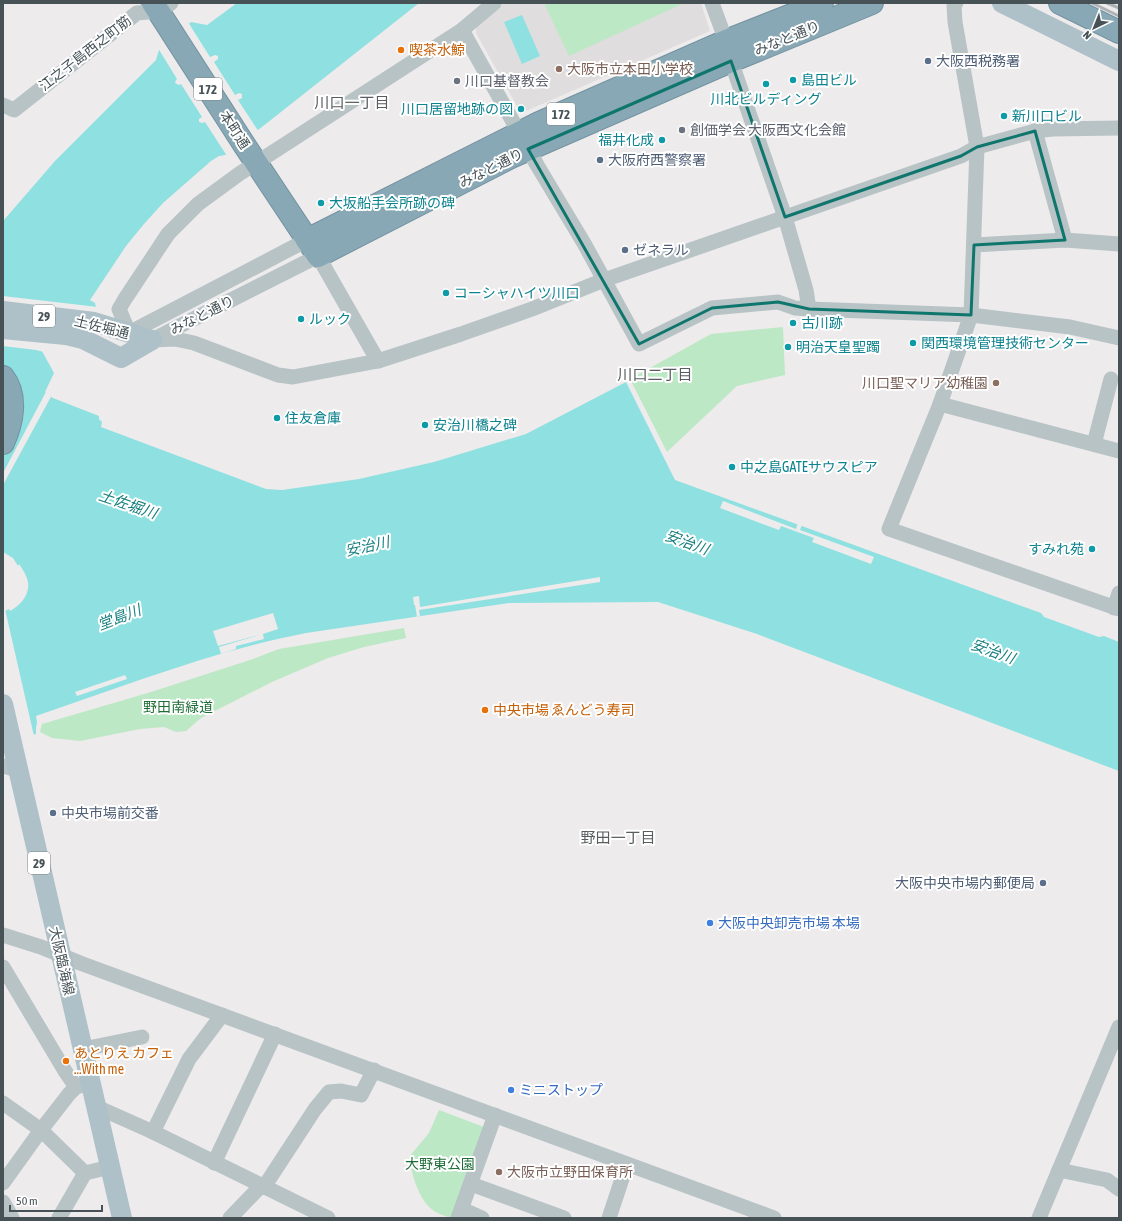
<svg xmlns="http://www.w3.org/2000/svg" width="1122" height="1221" font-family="'Asap Condensed','Noto Sans JP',sans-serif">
  <rect width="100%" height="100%" fill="#eeebec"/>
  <!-- education -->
  <polygon fill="#dfdddd" points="503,3 701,3 710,31 526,111 522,106 518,108 476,33 476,26"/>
  <!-- green -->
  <g fill="#bde8c5">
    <polygon points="544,3 684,3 569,56"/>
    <polygon points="783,327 785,375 737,386 667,452 630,379 711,334"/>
    <polygon points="404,628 406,638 364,647 328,658 272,682 201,718 186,731 176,732 164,727 140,729 80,741 52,738 40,732 42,724 151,692 253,659 279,649"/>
    <path d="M 439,1110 L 484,1127 L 451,1218 C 446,1216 438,1214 434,1211 C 418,1200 412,1174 409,1157 L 429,1133 Z"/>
  </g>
  <!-- water -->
  <g fill="#8fe0e0">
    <path d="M 237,3 L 419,3 L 267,123 L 225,155 L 219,156 L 211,161 L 163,203 L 144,224 L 126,246 L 90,300 L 95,303 L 96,307 L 42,351 L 54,373 L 45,392 L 53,398 L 99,416 L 99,419 L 102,422 L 101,427 L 266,489 L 282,490 L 359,479 L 434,462 L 526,434 L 626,382 L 675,480 L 1041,613 L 1044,617 L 1099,637 L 1104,636 L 1119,642 L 1119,771 L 757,634 L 658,602 L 509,603 L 306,633 C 213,651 125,686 36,716 L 37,723 L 36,727 L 36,734 L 3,743 L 5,611 L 9,609 L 10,611 C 20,606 30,595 28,582 C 27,576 23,570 19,564 L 18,566 L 13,558 L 3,552 L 3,221 L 55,161 L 156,60 L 159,50 L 191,22 L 207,25 Z"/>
    <polygon points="522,15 540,56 522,64 504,22"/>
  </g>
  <!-- pier -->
  <g fill="#eeebec">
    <polygon points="188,22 210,57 215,55 218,56 218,59 214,62 235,95 239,93 242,94 242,98 238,100 259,132 227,156 205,122 202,123 199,122 199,119 202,117 181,84 179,85 175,83 176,80 177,79 158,48"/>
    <polygon points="3,296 98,307 44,352 36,350 3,346"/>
    <polygon points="48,388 47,392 52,395 3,485 3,473"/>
    <polygon points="723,501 796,529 798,523 802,524 800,530 874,557 871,564 812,542 814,538 781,526 779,530 720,508"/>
    <polygon points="600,577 600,582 419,610 420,616 417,617 415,605 414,605 413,597 419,596 420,607"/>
    <polygon points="5,609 34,736 3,745 3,610"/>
    <polygon points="273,613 278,629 263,634 264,639 236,646 236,649 221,654 219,647 259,635 218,646 213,631"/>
    <polygon points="125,675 127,679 77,696 75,692"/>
  </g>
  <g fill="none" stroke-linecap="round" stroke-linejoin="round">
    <!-- highway casing -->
    <g stroke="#7493a1" stroke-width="24">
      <g id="highway">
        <polyline points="153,3 245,146 318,256 511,157 731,61 872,3"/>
        <polyline points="1060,3 1119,32"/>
        <polyline points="307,240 539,123 726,41 822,3"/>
        <path d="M 3,377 C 18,396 12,423 3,443"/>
      </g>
    </g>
    <!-- minor -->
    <g stroke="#b8c3c6" stroke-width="15">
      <polyline points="712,3 726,41"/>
      <polyline points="956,3 954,5 955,22 977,147 971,315 940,404 889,529 1119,609"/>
      <polyline points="462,30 537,165 585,245 639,344 712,308 778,302 795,308 809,309 971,315 1070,327 1119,338"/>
      <polyline points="731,61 785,217 806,290 809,309"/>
      <polyline points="3,105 14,110 137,13 159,11 171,3"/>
      <polyline points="1035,131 1065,240"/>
      <polyline points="307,240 129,333 119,309 125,299 168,234 198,204 239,174 462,30 494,3"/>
      <polyline points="974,245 1065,240 1119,244"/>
      <polyline points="158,337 318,256 378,361"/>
      <polyline points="152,340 175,339 194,343 278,375 293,377 378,361 461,334 532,309 604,280 961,156 977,147 1035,131 1053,129 1119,128"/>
      <polyline points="940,404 1119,451"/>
      <polyline points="1094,444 1111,379"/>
      <polyline points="1114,608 1119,593"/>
      <polyline points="3,766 18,770"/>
      <polyline points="3,935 41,947 80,963 774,1218"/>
      <polyline points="3,967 65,1071 76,1087"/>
      <polyline points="83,1049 142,1037"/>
      <polyline points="3,1103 41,1130 85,1173"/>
      <polyline points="97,1107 153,1132 328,1218"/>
      <polyline points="153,1132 189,1059 222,1015"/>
      <polyline points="214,1163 275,1034"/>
      <polyline points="1059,1170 1107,1180 1119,1189"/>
      <polyline points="3,1183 41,1130 69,1094 76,1087 86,1084"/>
      <polyline points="471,1184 564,1218"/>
      <polyline points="3,1202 12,1218"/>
      <polyline points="462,1209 482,1218"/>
      <polyline points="59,1218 85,1173 110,1167"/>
      <polyline points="230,1218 258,1189 264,1187 315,1109 329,1092 341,1091 361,1095 374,1070"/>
      <polyline points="458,1218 495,1115"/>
      <polyline points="609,1218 627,1164"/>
      <polyline points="1039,1218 1119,1027"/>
    </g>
    <!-- major -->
    <g stroke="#aec0c8" stroke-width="20">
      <polyline points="1002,3 1119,61"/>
      <polyline points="3,311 94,322 152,340"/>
      <polyline points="3,329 66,335 83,339 121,358 152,340"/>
      <polyline points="3,704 122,1218"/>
    </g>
    <!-- highway -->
    <use href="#highway" stroke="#88a8b5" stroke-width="22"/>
    <!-- rail -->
    <g stroke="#aeb2b5" stroke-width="3">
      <polyline points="1092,3 1119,16"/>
      <polyline points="1107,3 1119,8"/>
    </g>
  </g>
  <!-- marked area -->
  <path fill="none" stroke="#0f766e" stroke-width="3" stroke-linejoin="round" d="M 731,61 L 785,217 L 961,156 L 977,147 L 1035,131 L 1065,240 L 974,245 L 971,315 L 809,309 L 778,302 L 712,308 L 639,344 L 528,149 Z"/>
  <!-- markers -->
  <g fill="#e8710a" stroke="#fff" stroke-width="1.5">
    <circle cx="401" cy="50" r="4"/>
    <circle cx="485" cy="710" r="4"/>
    <circle cx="66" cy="1061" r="4"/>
  </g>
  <g fill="#5c6f8a" stroke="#fff" stroke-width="1.5">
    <circle cx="928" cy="61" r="4"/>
    <circle cx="600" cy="160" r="4"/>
    <circle cx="625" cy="250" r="4"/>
    <circle cx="53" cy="813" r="4"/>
    <circle cx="1043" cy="883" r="4"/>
  </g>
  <g fill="#8d6e63" stroke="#fff" stroke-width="1.5">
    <circle cx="559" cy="69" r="4"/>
    <circle cx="996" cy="383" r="4"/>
    <circle cx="499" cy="1172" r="4"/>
  </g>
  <g fill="#0f9aa8" stroke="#fff" stroke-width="1.5">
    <circle cx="793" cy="80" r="4"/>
    <circle cx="766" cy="84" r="4"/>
    <circle cx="521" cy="109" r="4"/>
    <circle cx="1004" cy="116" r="4"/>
    <circle cx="662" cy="140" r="4"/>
    <circle cx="321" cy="203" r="4"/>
    <circle cx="446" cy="293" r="4"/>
    <circle cx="301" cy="319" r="4"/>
    <circle cx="793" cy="323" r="4"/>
    <circle cx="913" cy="343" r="4"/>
    <circle cx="788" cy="347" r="4"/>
    <circle cx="277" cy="418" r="4"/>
    <circle cx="425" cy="425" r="4"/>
    <circle cx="732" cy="467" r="4"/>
    <circle cx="1092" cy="549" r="4"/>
  </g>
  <g fill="#6b7280" stroke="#fff" stroke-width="1.5">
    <circle cx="457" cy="81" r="4"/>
    <circle cx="682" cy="130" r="4"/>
  </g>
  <g fill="#3f7fe0" stroke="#fff" stroke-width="1.5">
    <circle cx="710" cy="923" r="4"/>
    <circle cx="511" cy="1090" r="4"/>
  </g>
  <g text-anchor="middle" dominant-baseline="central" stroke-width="4" stroke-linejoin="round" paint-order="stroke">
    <!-- shield labels -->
    <g fill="#fff" stroke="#7e8689" stroke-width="1">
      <rect x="194" y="78" width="28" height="22" rx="3"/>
      <rect x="547" y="103" width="28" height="22" rx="3"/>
      <rect x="33" y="305" width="22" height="22" rx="3"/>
      <rect x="28" y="852" width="22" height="22" rx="3"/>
    </g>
    <g font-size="13" font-weight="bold" fill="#465256">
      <text x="208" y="89">172</text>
      <text x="561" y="114">172</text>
      <text x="44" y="316">29</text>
      <text x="39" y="863">29</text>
    </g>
    <!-- street labels -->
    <g font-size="14" fill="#465256" stroke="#fff">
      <text transform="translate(787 38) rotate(-22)">みなと通り</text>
      <text transform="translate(85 53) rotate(-38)">江之子島西之町筋</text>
      <text transform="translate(235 130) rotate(57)">本町通</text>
      <text transform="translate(491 168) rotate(-27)">みなと通り</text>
      <text transform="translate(202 315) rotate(-27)">みなと通り</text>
      <text transform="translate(102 327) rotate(14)">土佐堀通</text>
      <text transform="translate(62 961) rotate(77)">大阪臨海線</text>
    </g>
    <!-- food labels -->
    <g font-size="14" fill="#c56008" stroke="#fff" text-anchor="start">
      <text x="409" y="50">喫茶水鯨</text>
      <text x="493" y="710">中央市場 ゑんどう寿司</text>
      <text x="74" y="1053">あとりえ カフェ<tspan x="74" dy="16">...With me</tspan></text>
    </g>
    <!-- service labels -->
    <g font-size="14" fill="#4e5e75" stroke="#fff" text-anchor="start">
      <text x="936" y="61">大阪西税務署</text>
      <text x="608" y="160">大阪府西警察署</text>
      <text x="633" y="250">ゼネラル</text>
      <text x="61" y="813">中央市場前交番</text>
      <text x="1035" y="883" text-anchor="end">大阪中央市場内郵便局</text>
    </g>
    <!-- education labels -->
    <g font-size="14" fill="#785e54" stroke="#fff" text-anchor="start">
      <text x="567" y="69">大阪市立本田小学校</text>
      <text x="988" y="383" text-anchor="end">川口聖マリア幼稚園</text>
      <text x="507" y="1172">大阪市立野田保育所</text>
    </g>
    <!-- culture labels -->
    <g font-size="14" fill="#0d838f" stroke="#fff" text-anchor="start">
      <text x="801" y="80">島田ビル</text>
      <text x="766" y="99" text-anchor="middle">川北ビルディング</text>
      <text x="513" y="109" text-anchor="end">川口居留地跡の図</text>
      <text x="1012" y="116">新川口ビル</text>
      <text x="654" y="140" text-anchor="end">福井化成</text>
      <text x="329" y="203">大坂船手会所跡の碑</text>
      <text x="454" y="293">コーシャハイツ川口</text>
      <text x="309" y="319">ルック</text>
      <text x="801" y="323">古川跡</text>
      <text x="921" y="343">関西環境管理技術センター</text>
      <text x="796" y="347">明治天皇聖躅</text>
      <text x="285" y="418">住友倉庫</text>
      <text x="433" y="425">安治川橋之碑</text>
      <text x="740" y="467">中之島GATEサウスピア</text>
      <text x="1084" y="549" text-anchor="end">すみれ苑</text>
    </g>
    <!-- worship labels -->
    <g font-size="14" fill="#5b616d" stroke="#fff" text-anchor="start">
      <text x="465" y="81">川口基督教会</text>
      <text x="690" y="130">創価学会 大阪西文化会館</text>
    </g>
    <!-- park labels -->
    <g font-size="14" fill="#206e37" stroke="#fff">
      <text x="178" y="707">野田南緑道</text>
      <text x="440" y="1164">大野東公園</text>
    </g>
    <!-- shop labels -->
    <g font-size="14" fill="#366cbe" stroke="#fff" text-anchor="start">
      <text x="718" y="923">大阪中央卸売市場 本場</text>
      <text x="519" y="1090">ミニストップ</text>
    </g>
    <!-- neighbourhood labels -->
    <g font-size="15" fill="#595d5f" stroke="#fff">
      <text x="352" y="102">川口一丁目</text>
      <text x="655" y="374">川口二丁目</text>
      <text x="618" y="837">野田一丁目</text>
    </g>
    <!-- water labels -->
    <g font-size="15" font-style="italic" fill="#1a8080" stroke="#fff">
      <text transform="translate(128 504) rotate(19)">土佐堀川</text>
      <text transform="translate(687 542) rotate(20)">安治川</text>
      <text transform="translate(367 546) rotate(-12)">安治川</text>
      <text transform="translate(119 617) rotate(-21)">堂島川</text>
      <text transform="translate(993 651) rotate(20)">安治川</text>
    </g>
  </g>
  <!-- border -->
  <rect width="1122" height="1221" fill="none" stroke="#465256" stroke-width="8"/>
  <!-- north arrow -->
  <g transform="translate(1094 28) rotate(223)" stroke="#ffffff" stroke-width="3" paint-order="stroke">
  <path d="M0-3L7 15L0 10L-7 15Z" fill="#465256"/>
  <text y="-6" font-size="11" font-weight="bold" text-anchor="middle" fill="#465256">N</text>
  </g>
  <!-- scale -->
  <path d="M10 1205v6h92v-6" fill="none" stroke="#465256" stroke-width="2"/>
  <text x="16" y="1205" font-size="12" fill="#465256" stroke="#ffffff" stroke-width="3" paint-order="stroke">50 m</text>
</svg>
